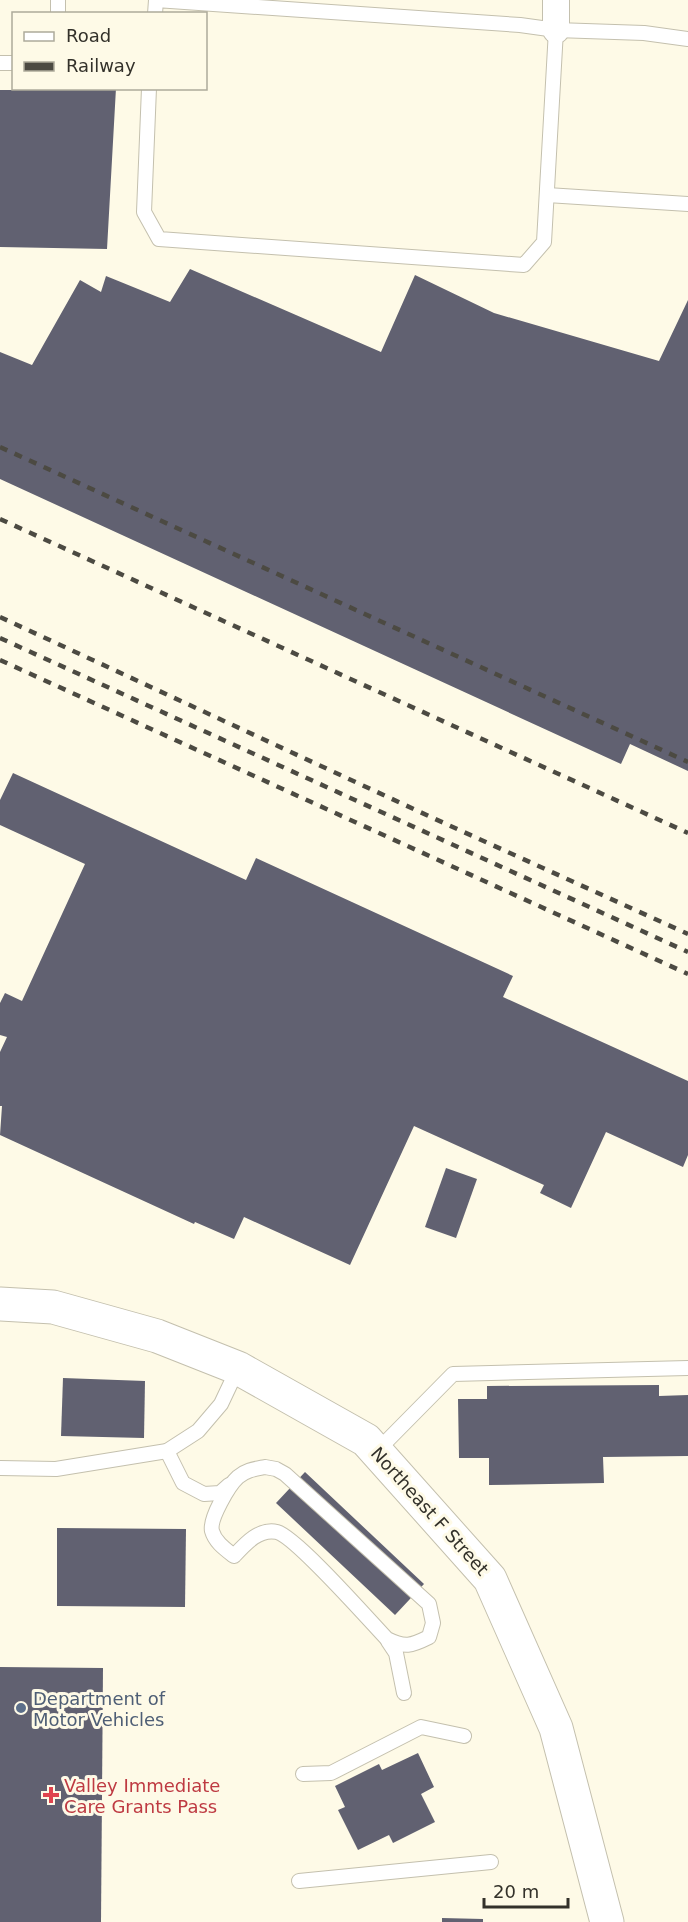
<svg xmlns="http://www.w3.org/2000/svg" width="688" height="1922" font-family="'DejaVu Sans',sans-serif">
  <rect width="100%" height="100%" fill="#fefae7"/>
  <!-- building -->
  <g fill="#616171">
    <polygon points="75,88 116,88 107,249 0,247 0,90 75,90"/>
    <polygon points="190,269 381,352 415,275 494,313 659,361 688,300 688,771 630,744 621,764 0,479 0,352 32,365 80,280 101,292 106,276 170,302"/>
    <polygon points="13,773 246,880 256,858 513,976 503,997 688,1081 688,1155 683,1167 606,1132 571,1208 540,1193 544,1185 414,1126 350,1265 244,1217 234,1239 195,1222 194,1224 0,1135 2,1106 0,1106 0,1052 7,1037 0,1035 0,1003 5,993 22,1001 85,864 0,825 0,800"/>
    <polygon points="446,1168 477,1179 456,1238 425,1227"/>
    <polygon points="63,1378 145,1381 144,1438 61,1436"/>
    <polygon points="659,1385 659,1396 688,1395 688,1456 603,1457 604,1483 489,1485 489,1458 459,1458 458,1399 487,1399 487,1386"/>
    <polygon points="305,1472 424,1584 395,1615 276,1503"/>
    <polygon points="57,1528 186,1529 185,1607 57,1606"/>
    <polygon points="0,1667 103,1668 101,1922 0,1922"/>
    <polygon points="418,1753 434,1787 421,1794 435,1822 393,1843 389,1835 358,1850 338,1810 345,1807 335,1786 379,1764 382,1770"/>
    <polygon points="442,1918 483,1919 483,1922 442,1922"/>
  </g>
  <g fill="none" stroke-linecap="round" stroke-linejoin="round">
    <!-- service casing -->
    <g stroke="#c4c0ae" stroke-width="16">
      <g id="service">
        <polyline points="58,0 58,14"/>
        <polyline points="556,30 644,33 688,39"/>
        <polyline points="0,63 14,63"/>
        <polyline points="149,88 144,212 159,239 524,265 544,242 556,30 520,25 156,0 155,14"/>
        <polyline points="547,195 688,204"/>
        <polyline points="167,1451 183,1483 204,1494 220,1493 229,1485"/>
        <polyline points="377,1451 453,1374 688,1368"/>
        <path d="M 265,1467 L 276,1469 L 285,1474 L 429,1604 L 433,1623 L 429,1637 C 411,1646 405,1648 387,1639 C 369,1620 296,1537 277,1532 C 259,1528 245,1544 234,1556 C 225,1549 215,1542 212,1531 C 209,1519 229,1485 238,1477 C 246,1470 255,1469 265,1467 Z"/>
        <polyline points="0,1468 56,1469 167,1451 198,1431 221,1404 238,1368"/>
        <polyline points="388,1641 396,1653 404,1693"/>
        <polyline points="303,1774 331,1773 421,1727 464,1736"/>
        <polyline points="299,1881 491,1862"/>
      </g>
    </g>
    <!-- minor casing -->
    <g stroke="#c4c0ae" stroke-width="28">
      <polyline id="minor" points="556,0 556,30"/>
    </g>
    <!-- secondary casing -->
    <g stroke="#c4c0ae" stroke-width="35">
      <polyline id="secondary" points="0,1304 53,1307 157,1336 238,1368 366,1440 490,1579 556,1728 607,1922"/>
    </g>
    <!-- service -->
    <use href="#service" stroke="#fff" stroke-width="14"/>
    <!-- minor -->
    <use href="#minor" stroke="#fff" stroke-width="26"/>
    <!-- secondary -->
    <use href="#secondary" stroke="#fff" stroke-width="33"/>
    <!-- rail -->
    <g stroke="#4c4a42" stroke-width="4.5" stroke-dasharray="8 8" stroke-linecap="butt">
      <polyline points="0,447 688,762"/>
      <polyline points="0,519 688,833"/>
      <polyline points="0,617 433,818 688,934"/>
      <polyline points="0,638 688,952"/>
      <polyline points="0,660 688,974"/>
    </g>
  </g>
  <!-- markers -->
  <circle fill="#5c6f8a" stroke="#fefae7" stroke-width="2" cx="21" cy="1708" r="6"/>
  <path fill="#e0444e" stroke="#fefae7" stroke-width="2" d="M48 1786h6v6h6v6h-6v6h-6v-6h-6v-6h6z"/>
  <g text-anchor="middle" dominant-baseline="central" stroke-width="6" stroke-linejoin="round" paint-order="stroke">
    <!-- street labels -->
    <g font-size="18" fill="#33312a" stroke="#fefae7">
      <text transform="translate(430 1511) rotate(48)">Northeast F Street</text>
    </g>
    <!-- service labels -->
    <g font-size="18" fill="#4e5e75" stroke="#fefae7" text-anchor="start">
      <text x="33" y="1698">Department of<tspan x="33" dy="21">Motor Vehicles</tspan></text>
    </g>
    <!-- health labels -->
    <g font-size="18" fill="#be3a42" stroke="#fefae7" text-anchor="start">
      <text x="64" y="1785">Valley Immediate<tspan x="64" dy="21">Care Grants Pass</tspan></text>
    </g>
  </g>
  <!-- legend -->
  <rect x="12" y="12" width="195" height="78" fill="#fefae7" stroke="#adaa9b" stroke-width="1.5"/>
  <rect x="24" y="32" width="30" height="9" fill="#ffffff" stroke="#adaa9b" stroke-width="1.5"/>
  <text x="66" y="42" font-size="18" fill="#33312a">Road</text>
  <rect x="24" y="62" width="30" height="9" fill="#4c4a42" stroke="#adaa9b" stroke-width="1.5"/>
  <text x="66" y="72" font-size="18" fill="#33312a">Railway</text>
  <!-- scale -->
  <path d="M484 1898v9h84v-9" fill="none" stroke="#33312a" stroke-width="3"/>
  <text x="493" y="1898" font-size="18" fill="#33312a" stroke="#fefae7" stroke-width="4.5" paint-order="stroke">20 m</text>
</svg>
